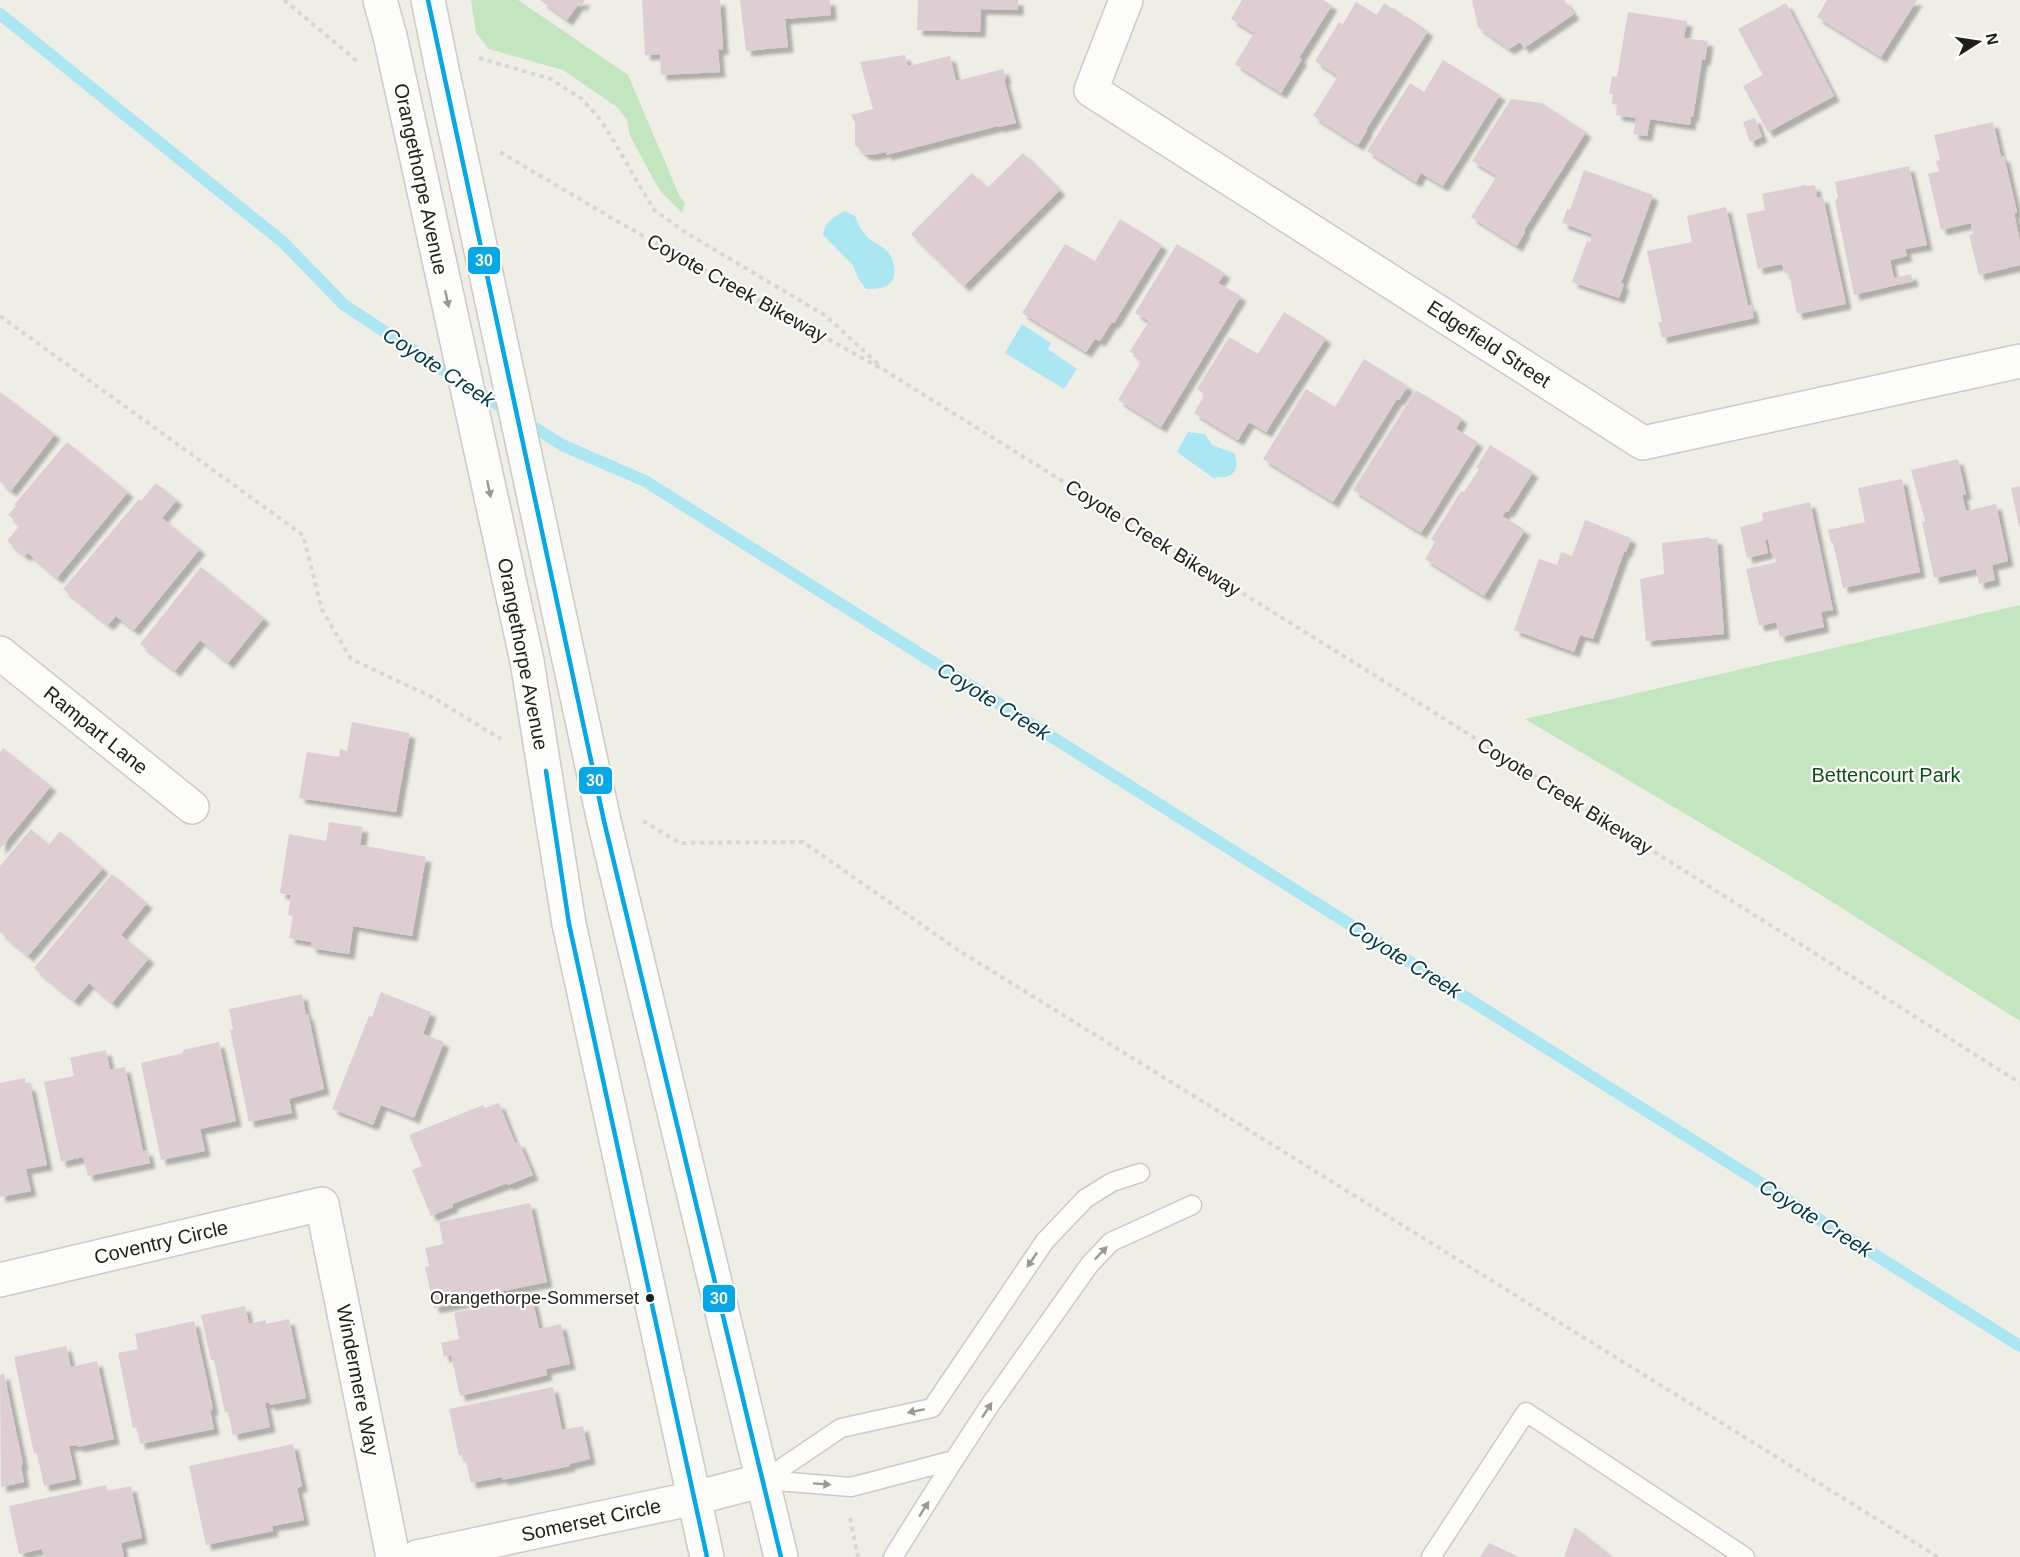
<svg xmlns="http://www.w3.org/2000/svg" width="2020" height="1557" font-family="Helvetica,sans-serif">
  <defs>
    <filter id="shadow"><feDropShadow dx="5.5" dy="5.5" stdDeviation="1.5" flood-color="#0004"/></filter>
  </defs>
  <rect width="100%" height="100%" fill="#eeede6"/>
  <!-- green -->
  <g fill="#c3e5c0">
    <polygon points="471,0 518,0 628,75 679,195 685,203 682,213 660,191 630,136 627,120 617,107 563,70 489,49 476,33"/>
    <polygon points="2020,605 2020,1021 1802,883 1525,719"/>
  </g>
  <!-- water -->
  <g fill="#aae7f2">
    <path d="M 845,211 L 855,216 C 859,227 864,236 874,242 C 878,245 883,247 886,250 C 894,257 899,276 889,284 C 883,289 873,289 866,289 L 858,278 L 853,265 L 823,235 C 825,222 833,217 845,211 Z"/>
    <polygon points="1022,324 1051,343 1048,349 1077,369 1064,389 1005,353"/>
    <path d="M 1188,432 L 1205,434 L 1212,445 L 1234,453 C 1241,468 1233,480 1216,477 L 1215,479 L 1177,452 Z"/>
  </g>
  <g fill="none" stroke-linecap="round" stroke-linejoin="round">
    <!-- stream -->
    <g stroke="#aae7f2" stroke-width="12">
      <polyline points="0,14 284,243 344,305 459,380"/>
      <polyline points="473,389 509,412"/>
      <polyline points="524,421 562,445 645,481 2020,1346"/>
    </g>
  </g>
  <!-- building -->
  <g fill="#deced3" filter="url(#shadow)">
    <polygon points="540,0 585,0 581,6 579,3 567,20"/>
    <polygon points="642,0 720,0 723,49 718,50 720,72 661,75 660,54 645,55"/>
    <polygon points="740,0 830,0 831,15 785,19 788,47 746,51"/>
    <polygon points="918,0 1018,0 1018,10 981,9 980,32 917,30"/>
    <polygon points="1242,0 1323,0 1332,5 1299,58 1302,59 1281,93 1235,64 1254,33 1231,19"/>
    <polygon points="1472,0 1564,0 1574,14 1524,48 1520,42 1509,49 1478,27"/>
    <polygon points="1827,0 1917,0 1881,57 1817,17"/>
    <polygon points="1356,2 1377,15 1384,3 1393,9 1394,8 1406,18 1407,17 1428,31 1366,130 1367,131 1358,145 1313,116 1338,76 1315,61 1339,22 1343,24"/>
    <polygon points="1786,3 1834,96 1768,132 1743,86 1763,75 1738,29"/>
    <polygon points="1628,12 1687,21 1684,38 1708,41 1705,60 1702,60 1693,117 1691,116 1690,125 1650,119 1647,136 1633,134 1636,118 1616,115 1618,105 1612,104 1613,94 1609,94 1612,76 1617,77"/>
    <polygon points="905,55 908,66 950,56 956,81 1003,69 1006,78 1004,79 1016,123 999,127 998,126 886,155 886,152 872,155 864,154 855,145 855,123 851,115 873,109 860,62"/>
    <polygon points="1443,60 1500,95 1443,186 1421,173 1416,182 1367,151 1410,83 1424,92"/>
    <polygon points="1511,99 1542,103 1586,132 1524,230 1525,232 1517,246 1471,217 1497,176 1472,161"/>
    <polygon points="1755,118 1762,137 1750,142 1743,122"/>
    <polygon points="1993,122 2001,157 2004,156 2017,212 2014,213 2020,241 2020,265 1979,275 1969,235 1973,234 1971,223 1941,230 1928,174 1939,171 1936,161 1940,160 1934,135"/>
    <polygon points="1023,153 1060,190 964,286 911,234 972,173 987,188"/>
    <polygon points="1909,166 1927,245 1905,249 1907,256 1890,260 1894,278 1911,274 1913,281 1854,295 1835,201 1838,197 1835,182"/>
    <polygon points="1584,170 1653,195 1621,283 1624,284 1619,298 1572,282 1587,241 1590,242 1592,234 1562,223 1567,209 1570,210"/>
    <polygon points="1806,185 1807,186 1815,185 1817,198 1823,197 1846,304 1797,314 1789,273 1785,274 1782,264 1758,269 1746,214 1765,210 1762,194"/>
    <polygon points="1726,207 1748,306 1751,305 1754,318 1662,338 1658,322 1662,322 1647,251 1692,242 1687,216"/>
    <polygon points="1120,219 1162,245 1114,323 1112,322 1100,341 1095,339 1086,352 1022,313 1065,244 1095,261"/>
    <polygon points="1177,244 1225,273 1218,283 1241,296 1161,427 1118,400 1141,362 1133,356 1134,354 1130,351 1149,321 1135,313"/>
    <polygon points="1284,312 1326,338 1266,432 1249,422 1238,440 1194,413 1205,394 1197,389 1229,337 1258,354"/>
    <polygon points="1364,359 1408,386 1399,400 1397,399 1333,502 1263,459 1306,389 1335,407"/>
    <polygon points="1416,390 1462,418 1456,429 1478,442 1421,533 1353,490"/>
    <polygon points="0,392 55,434 11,491 0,482"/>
    <polygon points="67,442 128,492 57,578 28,553 25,556 7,541 20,525 8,515 16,506 14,505"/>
    <polygon points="1490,445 1533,472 1508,512 1506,511 1502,516 1525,530 1484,596 1425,559 1435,542 1431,539 1461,491 1464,492 1479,469 1476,468"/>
    <polygon points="1958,459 1966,494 1962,495 1966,511 1996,504 2008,561 1992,565 1995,580 1979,584 1976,569 1934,578 1922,522 1925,521 1911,470"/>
    <polygon points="1902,479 1920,572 1843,588 1833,543 1831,543 1828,530 1865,522 1858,488"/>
    <polygon points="156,483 177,500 162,518 200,549 134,630 116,616 108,625 63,589 139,499 141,501"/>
    <polygon points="2020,486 2020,527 2019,527 2011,488"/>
    <polygon points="1810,502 1833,610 1821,612 1824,627 1780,637 1776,622 1759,626 1746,569 1776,562 1774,552 1771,553 1768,539 1765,540 1768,553 1747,558 1740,527 1763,521 1762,513"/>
    <polygon points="1585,520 1631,538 1626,552 1624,552 1593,639 1580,635 1574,652 1514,630 1539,559 1557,565 1561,552 1572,556"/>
    <polygon points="1710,537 1709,539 1717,539 1724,634 1646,641 1640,579 1664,574 1662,543"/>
    <polygon points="201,567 264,618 228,663 200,640 175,671 140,644"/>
    <polygon points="352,722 410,733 396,812 299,798 307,752 339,757 340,749 347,751"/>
    <polygon points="3,748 51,786 0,849 0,753"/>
    <polygon points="329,822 363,827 360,845 426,857 412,936 353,926 349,954 311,948 311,942 289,938 293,916 288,915 291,895 280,893 289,834 326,841"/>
    <polygon points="31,829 49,845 60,831 103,868 28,956 0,932 0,866"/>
    <polygon points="112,874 147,903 121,935 149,958 112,1003 89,983 74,1001 34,968"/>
    <polygon points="381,992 431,1012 423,1034 444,1042 414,1118 381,1105 373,1125 332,1109 369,1016 372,1017"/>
    <polygon points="302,994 306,1015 308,1014 324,1089 289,1099 292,1113 249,1122 230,1030 233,1030 229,1009"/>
    <polygon points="219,1042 236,1121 200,1129 205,1151 161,1160 141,1063 183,1053 183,1050"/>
    <polygon points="106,1050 110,1070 125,1067 143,1151 147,1150 150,1163 88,1176 83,1157 61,1162 44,1082 74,1076 70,1058"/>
    <polygon points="25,1078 26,1086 30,1085 47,1165 26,1169 31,1191 0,1197 0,1083"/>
    <polygon points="499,1103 515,1143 519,1142 533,1175 508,1185 507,1183 452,1204 453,1207 431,1216 412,1170 422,1166 409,1135 483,1105 485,1108"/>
    <polygon points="530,1203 547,1282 484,1295 485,1298 434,1308 425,1267 429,1266 425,1248 443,1244 439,1222"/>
    <polygon points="532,1297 539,1329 561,1324 570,1364 546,1369 547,1375 460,1396 451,1355 444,1357 441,1343 459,1339 454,1313"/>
    <polygon points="245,1306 249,1324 266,1320 266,1324 289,1319 306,1398 270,1405 269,1403 265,1403 270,1427 233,1435 228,1412 225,1413 214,1360 211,1360 201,1315"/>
    <polygon points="194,1321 213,1409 210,1410 214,1429 140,1444 137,1427 133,1428 118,1353 138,1349 135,1334"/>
    <polygon points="66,1346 71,1367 97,1361 114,1439 78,1447 77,1445 69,1446 76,1479 44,1486 37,1453 34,1454 14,1357"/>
    <polygon points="4,1374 23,1464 21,1465 24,1482 1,1487 0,1375"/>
    <polygon points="553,1387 562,1430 583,1426 590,1459 569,1464 570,1466 502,1480 502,1477 471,1483 464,1454 459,1456 449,1409"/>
    <polygon points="293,1444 302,1486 297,1488 304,1520 272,1526 273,1531 206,1545 189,1466"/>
    <polygon points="106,1485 107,1491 131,1486 142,1538 121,1543 124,1557 44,1557 42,1549 19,1554 9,1506"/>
    <polygon points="1575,1527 1613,1557 1564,1557"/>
    <polygon points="1489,1543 1519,1557 1480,1557"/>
  </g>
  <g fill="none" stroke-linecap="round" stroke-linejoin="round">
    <!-- service casing -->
    <g stroke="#cbcac6" stroke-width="21">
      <g id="service">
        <polyline points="764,1480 851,1487 954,1460 990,1405 1090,1264 1111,1242 1192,1205"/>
        <polyline points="764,1480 841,1428 932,1408 1045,1241 1085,1199 1112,1182 1140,1173"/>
        <polyline points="893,1557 954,1460"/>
        <polyline points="1431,1557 1526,1412 1745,1557"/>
      </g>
    </g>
    <!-- minor casing -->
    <g stroke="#cbcac6" stroke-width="36">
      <g id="minor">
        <polyline points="1126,0 1091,90 1643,443 2020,361"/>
        <polyline points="0,653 192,807"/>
        <polyline points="0,1280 322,1204 393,1557"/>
        <polyline points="417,1557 695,1498 764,1480"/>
      </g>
    </g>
    <!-- primary casing -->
    <g stroke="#cbcac6" stroke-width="36">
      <g id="primary">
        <polyline points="380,0 390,36"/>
        <polyline points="428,0 442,69"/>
        <polyline points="527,661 569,924 707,1557"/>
        <polyline points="576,692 604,821 781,1557"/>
      </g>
    </g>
    <!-- path -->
    <g stroke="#d6d6d3" stroke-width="4" stroke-dasharray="4.5 4.5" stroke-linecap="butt">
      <polyline points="284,0 357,61"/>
      <polyline points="479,58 551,79 582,99 603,123 654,210 685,232 826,316 878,364"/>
      <polyline points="500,152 620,223 884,370 1427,708 2020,1083"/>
      <polyline points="0,316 303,535 322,610 351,659 432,697 501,739"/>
      <polyline points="643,821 680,843 803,842 958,950 1938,1557"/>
      <polyline points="850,1518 858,1557"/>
    </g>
    <!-- service -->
    <use href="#service" stroke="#fcfcfb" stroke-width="18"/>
    <!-- minor -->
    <use href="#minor" stroke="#fcfcfb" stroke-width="33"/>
    <!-- primary -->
    <use href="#primary" stroke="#fcfcfb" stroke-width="33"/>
    <!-- primary-bridge casing -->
    <g stroke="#cbcac6" stroke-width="36" stroke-linecap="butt">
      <g id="primary-bridge">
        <polyline points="390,36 527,661"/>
        <polyline points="442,69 576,692"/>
      </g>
    </g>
    <!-- primary-bridge -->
    <use href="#primary-bridge" stroke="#fcfcfb" stroke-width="33"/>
    <!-- bus-1 casing -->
    <g stroke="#fff" stroke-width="9">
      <g id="bus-1">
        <polyline points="428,0 604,821 781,1557"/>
        <polyline points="546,771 569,924 707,1557"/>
      </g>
    </g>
    <!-- bus-1 -->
    <use href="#bus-1" stroke="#02a8e7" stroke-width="4.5"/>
  </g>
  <!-- one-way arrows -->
  <defs><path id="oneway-solid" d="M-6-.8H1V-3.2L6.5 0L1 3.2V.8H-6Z" transform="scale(1.5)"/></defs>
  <g fill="#999996">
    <use href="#oneway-solid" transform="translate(447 299) rotate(78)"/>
    <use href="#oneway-solid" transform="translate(489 489) rotate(78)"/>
    <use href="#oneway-solid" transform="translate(1101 1253) rotate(-46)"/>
    <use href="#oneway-solid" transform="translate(1032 1260) rotate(124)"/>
    <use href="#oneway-solid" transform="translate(987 1410) rotate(-57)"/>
    <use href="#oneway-solid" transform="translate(916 1411) rotate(168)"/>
    <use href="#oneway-solid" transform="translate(822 1484) rotate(4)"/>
    <use href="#oneway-solid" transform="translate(924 1509) rotate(-58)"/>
  </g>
  <!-- markers -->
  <circle fill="#1f1f1a" stroke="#fff" stroke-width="2" cx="650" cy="1298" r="5"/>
  <g text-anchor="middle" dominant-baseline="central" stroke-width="4.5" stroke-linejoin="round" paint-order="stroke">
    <!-- bus labels -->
    <g font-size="18" fill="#1f1f1a" stroke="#fff" text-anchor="end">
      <text x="639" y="1298">Orangethorpe-Sommerset</text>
    </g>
    <!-- street labels -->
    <g font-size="20" fill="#1f1f1a" stroke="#fff">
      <text transform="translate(421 179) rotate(78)">Orangethorpe Avenue</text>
      <text transform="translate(737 288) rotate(29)">Coyote Creek Bikeway</text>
      <text transform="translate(1489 344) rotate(33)">Edgefield Street</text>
      <text transform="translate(1153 538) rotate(32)">Coyote Creek Bikeway</text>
      <text transform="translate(523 654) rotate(79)">Orangethorpe Avenue</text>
      <text transform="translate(96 730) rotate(39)">Rampart Lane</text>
      <text transform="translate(1565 796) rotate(32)">Coyote Creek Bikeway</text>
      <text transform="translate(161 1242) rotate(-13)">Coventry Circle</text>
      <text transform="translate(358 1380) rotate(79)">Windermere Way</text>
      <text transform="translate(591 1520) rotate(-12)">Somerset Circle</text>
    </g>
    <!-- park labels -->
    <g font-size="20" fill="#0b5015" stroke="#fff">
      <text x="1886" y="775">Bettencourt Park</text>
    </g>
    <!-- water labels -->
    <g font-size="21" font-style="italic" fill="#003a44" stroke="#fff">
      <text transform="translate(439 367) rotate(33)">Coyote Creek</text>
      <text transform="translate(994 701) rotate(32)">Coyote Creek</text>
      <text transform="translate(1405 959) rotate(32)">Coyote Creek</text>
      <text transform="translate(1816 1218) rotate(32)">Coyote Creek</text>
    </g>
  </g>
  <g stroke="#fff" stroke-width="2">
    <rect x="467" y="246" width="34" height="29" rx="6" fill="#02a8e7"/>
    <rect x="578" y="766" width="35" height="29" rx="6" fill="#02a8e7"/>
    <rect x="702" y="1284" width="34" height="29" rx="6" fill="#02a8e7"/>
  </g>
  <g font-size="16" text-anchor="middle" font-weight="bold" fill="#fff">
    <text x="484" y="266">30</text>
    <text x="595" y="786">30</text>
    <text x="719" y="1304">30</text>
  </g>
  <!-- north arrow -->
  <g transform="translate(1978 42) rotate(78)" stroke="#ffffff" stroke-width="4.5" paint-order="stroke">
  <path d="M0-4.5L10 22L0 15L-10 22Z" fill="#1f1f1a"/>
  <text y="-9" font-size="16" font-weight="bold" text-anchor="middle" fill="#1f1f1a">N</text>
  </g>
</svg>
